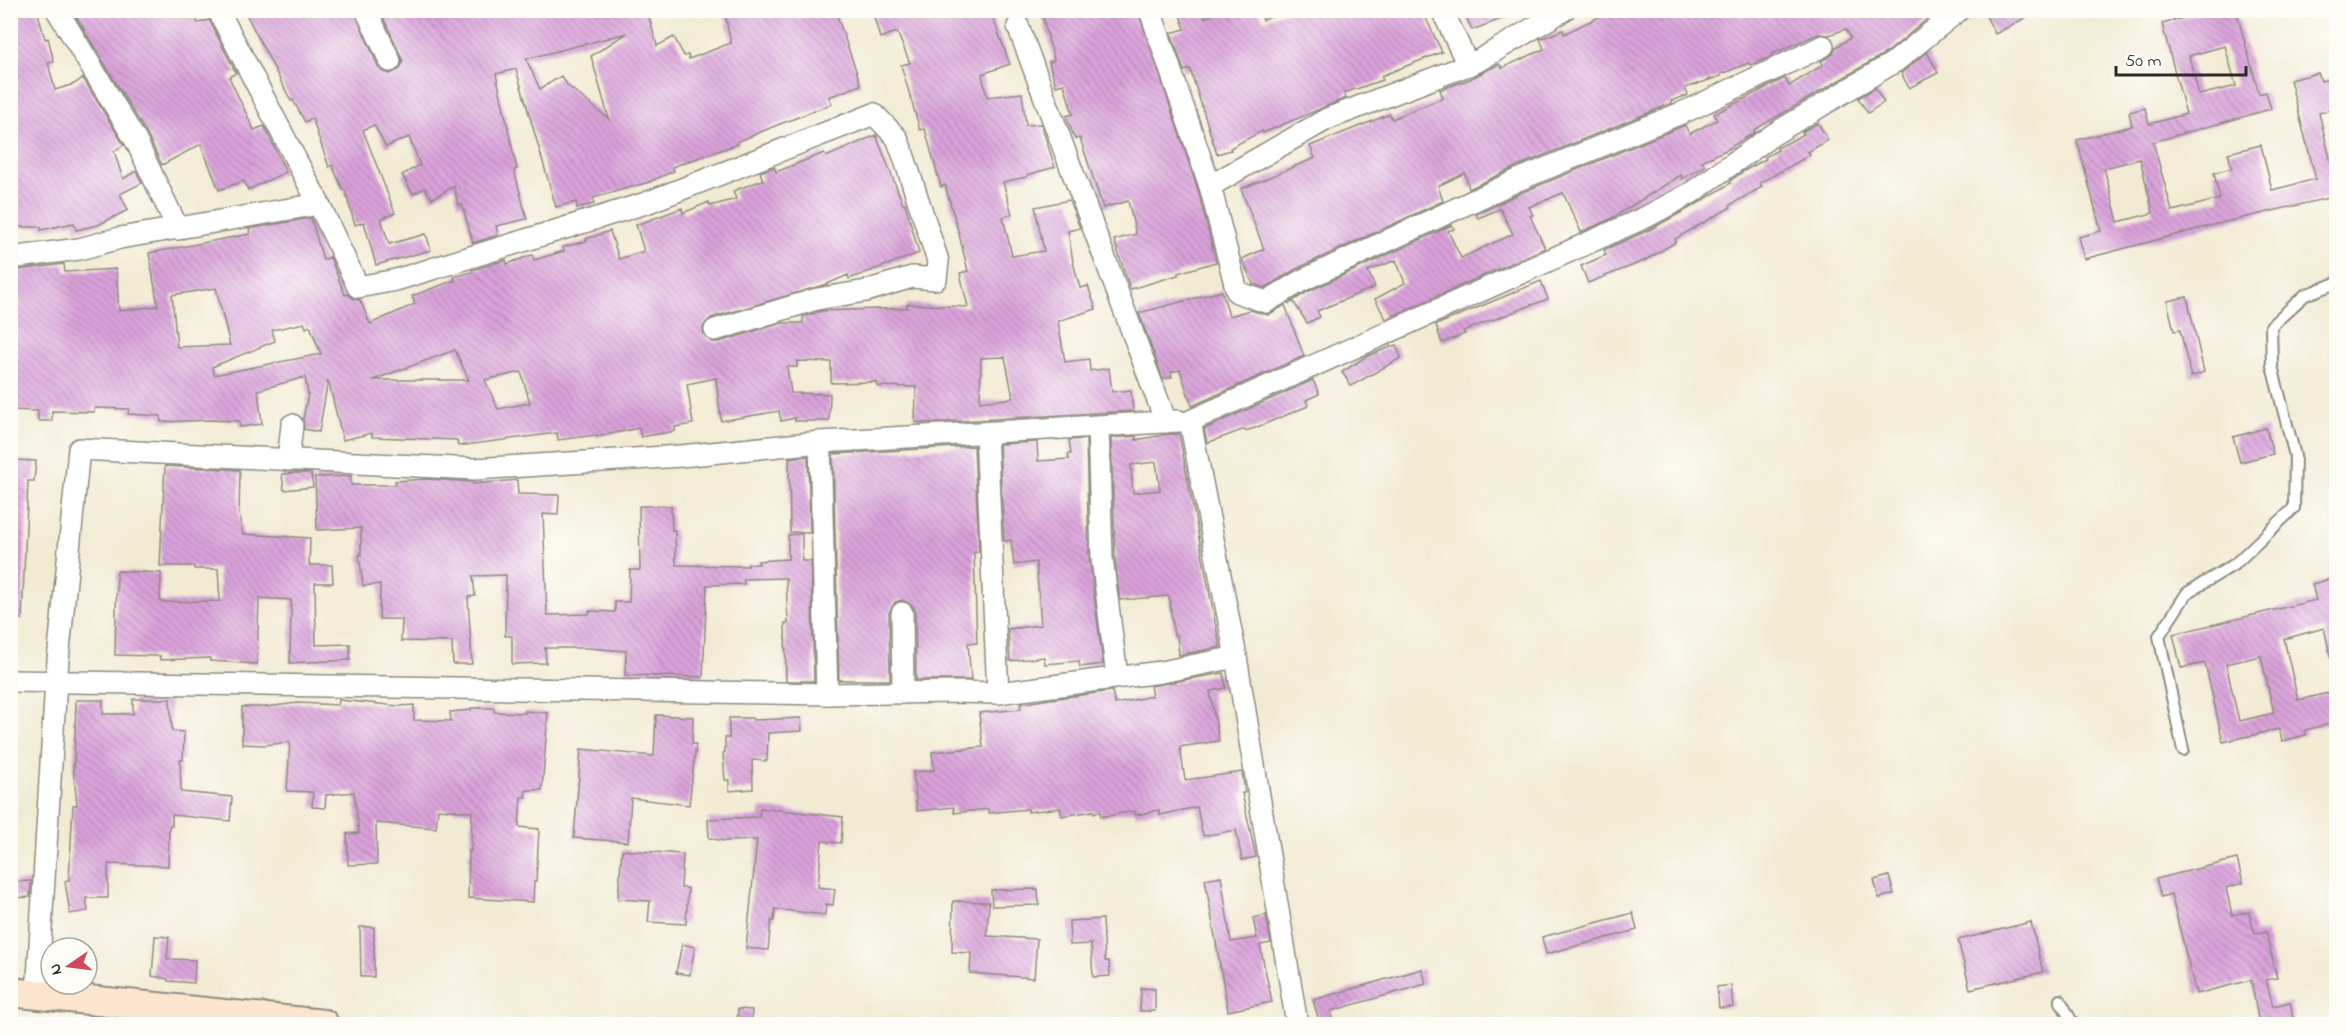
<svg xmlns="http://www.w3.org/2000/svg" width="2347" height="1035" font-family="'Indie Flower',sans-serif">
  <defs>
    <pattern id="building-back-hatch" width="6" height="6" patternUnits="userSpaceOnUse" patternTransform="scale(1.5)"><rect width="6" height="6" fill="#daa2db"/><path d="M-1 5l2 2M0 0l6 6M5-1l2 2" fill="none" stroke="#b184b2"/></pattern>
  </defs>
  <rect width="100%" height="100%" fill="#fdfcf7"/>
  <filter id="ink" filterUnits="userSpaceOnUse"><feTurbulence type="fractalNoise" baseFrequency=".0167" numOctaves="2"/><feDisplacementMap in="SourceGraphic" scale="12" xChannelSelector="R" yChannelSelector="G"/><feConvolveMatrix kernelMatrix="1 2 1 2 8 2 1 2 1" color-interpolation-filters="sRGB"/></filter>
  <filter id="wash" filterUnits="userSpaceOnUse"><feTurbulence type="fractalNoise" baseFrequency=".008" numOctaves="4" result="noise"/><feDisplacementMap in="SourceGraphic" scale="24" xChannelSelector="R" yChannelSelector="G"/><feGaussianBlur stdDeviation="1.35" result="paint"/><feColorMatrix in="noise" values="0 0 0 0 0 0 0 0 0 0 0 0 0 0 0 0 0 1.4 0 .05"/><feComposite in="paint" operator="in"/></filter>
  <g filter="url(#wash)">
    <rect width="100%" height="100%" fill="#f2ebd4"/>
    <g id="blocks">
      <!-- building -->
      <g fill="url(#building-back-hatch)" fill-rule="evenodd">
        <polygon points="10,10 37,10 45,39 48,38 54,62 48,63 55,90 74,84 83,78 124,145 114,151 123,179 136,171 142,183 120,194 128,210 98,225 76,230 74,223 41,230 41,227 10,227"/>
        <polygon points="72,10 192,10 198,23 209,20 236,73 229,77 254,130 264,126 286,172 248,190 244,181 219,190 201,144 162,165 147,134"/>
        <path d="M 244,10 L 354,10 L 378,66 L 383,72 L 390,74 L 400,69 L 403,61 L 380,10 L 647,10 L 657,46 L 674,37 L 684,56 L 688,55 L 689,59 L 731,43 L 724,10 L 795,10 L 796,19 L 820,10 L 835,10 L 861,85 L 829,97 L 832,104 L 775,126 L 737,142 L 738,144 L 672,167 L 674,171 L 649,182 L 593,198 L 594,204 L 577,208 L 576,202 L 556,207 L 516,69 L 496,74 L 517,169 L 514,170 L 527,219 L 496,226 L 498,235 L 473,243 L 462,204 L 458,204 L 454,186 L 432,199 L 425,188 L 413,194 L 402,175 L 420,165 L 409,137 L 386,147 L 374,125 L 363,130 L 395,213 L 381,219 L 389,244 L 426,234 L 431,250 L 376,265 L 364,222 L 355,225 L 345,190 L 343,190 L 332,165 L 329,167 L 312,118 L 305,122 L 293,100 L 291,101 ZM 627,33 L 591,56 L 609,119 L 568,86 L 561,76 L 540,89 L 526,59 Z"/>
        <path d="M 896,10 L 990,10 L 1010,64 L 982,74 L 987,97 L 1022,93 L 1026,125 L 1041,124 L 1055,167 L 1027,175 L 1027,177 L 1003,182 L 1012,214 L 1003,217 L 1012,256 L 1044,251 L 1035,207 L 1069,200 L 1080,228 L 1068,231 L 1073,262 L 1080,288 L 1088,286 L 1096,309 L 1058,321 L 1065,362 L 1089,359 L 1090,371 L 1109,368 L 1112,392 L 1131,390 L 1133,411 L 924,423 L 915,422 L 916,387 L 877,386 L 877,382 L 831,383 L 831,362 L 797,361 L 797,367 L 787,367 L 791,393 L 830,394 L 829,421 L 795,421 L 795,418 L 781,421 L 779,411 L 721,421 L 716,378 L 687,384 L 693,424 L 675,427 L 675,431 L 641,437 L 639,428 L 596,437 L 596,435 L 558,440 L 557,433 L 458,446 L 457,440 L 372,437 L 372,433 L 343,440 L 328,380 L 319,432 L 304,429 L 303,419 L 308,394 L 305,377 L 258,390 L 262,424 L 240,427 L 239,421 L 212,420 L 161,422 L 161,416 L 128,414 L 129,409 L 94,408 L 94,412 L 52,411 L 52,421 L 38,421 L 38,411 L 10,410 L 10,348 L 13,348 L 10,271 L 64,264 L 65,272 L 116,269 L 119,311 L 158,306 L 149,253 L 250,234 L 249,229 L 253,228 L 311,218 L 323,260 L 330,257 L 345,295 L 348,294 L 354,299 L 360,300 L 370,324 L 415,304 L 412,296 L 455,280 L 454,277 L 472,272 L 472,270 L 506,260 L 507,264 L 532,255 L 534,260 L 564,251 L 563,247 L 587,241 L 586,239 L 610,231 L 619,259 L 644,251 L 636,225 L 682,208 L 683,213 L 709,202 L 710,206 L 736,199 L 733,191 L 763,180 L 760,172 L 774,167 L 776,172 L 824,153 L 826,157 L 876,135 L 903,204 L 905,203 L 919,253 L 849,279 L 848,275 L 827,284 L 711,318 L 703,327 L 703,334 L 712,342 L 719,342 L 782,323 L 803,323 L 803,317 L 821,311 L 907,308 L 907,304 L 968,307 L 960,273 L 968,271 L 958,230 L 945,185 L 941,187 L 925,129 L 920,130 L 901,65 L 910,63 L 897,32 L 880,38 L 874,17 ZM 216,288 L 230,345 L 177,347 L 172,295 ZM 304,323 L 306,328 L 310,326 L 321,354 L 214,375 L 212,367 L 275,341 L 272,330 ZM 455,350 L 469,380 L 373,380 ZM 1005,357 L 1013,398 L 980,402 L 981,358 ZM 521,372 L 530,403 L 498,409 L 485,380 Z"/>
        <polygon points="1065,10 1138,10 1198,190 1216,262 1178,273 1178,275 1131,289 1129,286 1114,240 1136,234 1128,201 1103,208 1080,138 1075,139 1066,116 1073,114 1064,84 1056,86 1049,62 1054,60 1042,15"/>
        <polygon points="1178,10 1203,10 1205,18 1222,10 1259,10 1263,20 1291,10 1422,10 1442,52 1381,76 1383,80 1344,93 1346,98 1263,133 1262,131 1230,148 1231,150 1217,154 1190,69 1184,71 1171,33 1185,29"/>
        <polygon points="1463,10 1519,10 1520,12 1472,30"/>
        <polygon points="1613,10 1938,10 1889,51 1754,130 1755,132 1728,149 1702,161 1705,166 1682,179 1681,175 1609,220 1581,232 1563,193 1529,207 1533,215 1530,216 1545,248 1386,319 1375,299 1405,283 1396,260 1368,271 1375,287 1317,311 1320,317 1307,323 1293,301 1288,304 1307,292 1452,225 1454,229 1448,231 1461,258 1513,234 1500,209 1478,218 1476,214 1523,192 1685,125 1689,134 1717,120 1714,114 1785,78 1789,86 1823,65 1821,61 1833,54 1836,47 1851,38 1846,29 1829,35 1818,34 1772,54 1771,57 1750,65 1749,63 1721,74 1721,76 1685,88 1688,95 1671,101 1672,103 1513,168 1469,189 1465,173 1438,186 1443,201 1296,269 1265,288 1253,284 1242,259 1264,249 1241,189 1315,158 1310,146 1390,114 1392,119 1443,98 1440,90 1470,79 1499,64 1502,68 1544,49 1540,39 1563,30 1564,34"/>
        <polygon points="1983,10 2040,10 1995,34"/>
        <path d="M 2211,10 L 2236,10 L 2259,94 L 2266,92 L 2271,109 L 2153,142 L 2172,211 L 2220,199 L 2214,173 L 2232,168 L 2228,153 L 2261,145 L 2272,190 L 2316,179 L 2290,80 L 2318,73 L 2321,81 L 2337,77 L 2337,108 L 2319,113 L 2331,163 L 2337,161 L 2337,196 L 2221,223 L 2084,259 L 2078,237 L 2101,231 L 2077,140 L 2132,126 L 2129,112 L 2145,108 L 2149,124 L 2186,114 L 2162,24 ZM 2225,46 L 2236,86 L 2199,95 L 2189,56 ZM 2140,159 L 2153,213 L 2118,222 L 2104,168 Z"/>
        <polygon points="1927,52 1938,73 1909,88 1901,73"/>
        <polygon points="1875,88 1884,102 1868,113 1858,98"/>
        <polygon points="1818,123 1828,140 1808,152 1810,155 1760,183 1762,187 1730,205 1731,207 1675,239 1676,242 1644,261 1588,283 1581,266 1606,255 1604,250 1651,229 1697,204 1731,183 1730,181 1744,171 1766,159 1765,157 1778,150 1777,148 1804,134 1802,132"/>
        <polygon points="1541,281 1548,299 1463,331 1465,334 1442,343 1436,325"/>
        <polygon points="1222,291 1229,316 1250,310 1268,315 1285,305 1304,356 1192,406 1180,370 1171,372 1172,377 1163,379 1139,313"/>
        <polygon points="2187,297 2204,372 2191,377 2180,330 2174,331 2167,301"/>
        <polygon points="1396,345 1401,358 1351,386 1342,372 1367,356"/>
        <polygon points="1313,380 1319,394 1306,400 1308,406 1255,428 1245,431 1245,429 1207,443 1204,429"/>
        <polygon points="2266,428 2273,454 2240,462 2233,437"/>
        <path d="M 1168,434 L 1179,434 L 1220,647 L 1179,655 L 1177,635 L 1174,635 L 1169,596 L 1120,600 L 1115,557 L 1111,438 L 1136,436 L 1136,440 ZM 1156,462 L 1160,490 L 1133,493 L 1131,465 Z"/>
        <polygon points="1086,439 1089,558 1103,664 1080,667 1079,661 1045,664 1044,657 1010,661 1008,629 1041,625 1036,562 1014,565 1011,540 1004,541 999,444 1037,442 1038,461 1069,459 1068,454 1071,454 1069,440"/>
        <polygon points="974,446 979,552 974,552 977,643 968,643 971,680 916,680 915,612 913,606 902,600 895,602 889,613 890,680 839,680 833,454"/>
        <polygon points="808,456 810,533 790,532 789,458"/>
        <polygon points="15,460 36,461 34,481 28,481 22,619 10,619 10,532"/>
        <polygon points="165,466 240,470 239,514 243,534 310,538 309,565 332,565 333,583 315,583 316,645 350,644 350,660 290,663 291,600 259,598 257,664 210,661 210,658 160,660 160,656 115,655 117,571 161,573 160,602 220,601 218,569 194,569 194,566 160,566"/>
        <polygon points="296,473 311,473 313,487 284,490 282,474"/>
        <polygon points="351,476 351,485 396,485 395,481 428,479 473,482 473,484 517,480 518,494 559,495 558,515 543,514 547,615 589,614 589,611 615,612 615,602 629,602 630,570 640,570 639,506 671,506 672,530 675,530 676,565 748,566 748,564 759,564 758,561 788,559 788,535 802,534 802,561 811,561 814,681 786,681 785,623 788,623 786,578 744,579 744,584 707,585 703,677 625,675 626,651 588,648 545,648 546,663 512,664 512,636 505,636 506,575 473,576 475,596 468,597 472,664 453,664 452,642 401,641 402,619 379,619 380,584 363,586 359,555 361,555 361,528 317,530 315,477"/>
        <path d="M 2337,577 L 2337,658 L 2331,659 L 2324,628 L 2284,639 L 2298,700 L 2337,691 L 2337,722 L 2305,730 L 2306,735 L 2282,741 L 2279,729 L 2223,742 L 2205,663 L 2181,668 L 2173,634 L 2316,600 L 2312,584 ZM 2261,656 L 2274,713 L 2239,721 L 2226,664 Z"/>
        <polygon points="1223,673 1226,688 1210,691 1219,741 1180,747 1185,780 1242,772 1245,793 1242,793 1256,857 1242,860 1236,830 1203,836 1197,807 1160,815 1159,810 1136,815 1135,811 1101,817 1100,811 1094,813 1094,811 1062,816 1060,808 1028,812 1028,809 989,813 988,809 954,813 954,807 917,811 913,772 934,770 932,752 983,747 979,713 1021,709 1020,704 1050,699 1112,691 1115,704 1152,696 1150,686"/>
        <polygon points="133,699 170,699 172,731 184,732 183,760 180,760 181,792 232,797 230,821 172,815 172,826 169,826 168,866 108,864 108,898 86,898 88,911 70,914 65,881 69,880 73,805 77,805 73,766 74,766 76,700 103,700 103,714 133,714"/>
        <polygon points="339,700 399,706 414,705 414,720 451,721 450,712 471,710 471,708 494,708 494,712 525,713 525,711 548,713 542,790 526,790 525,797 521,797 519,827 539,829 536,882 534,882 533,902 468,898 469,851 471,851 472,812 438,809 436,828 376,823 377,864 348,865 347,834 359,833 354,792 326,795 325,808 312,807 313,792 287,791 290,742 265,745 242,744 242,707 266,707 298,703 338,705"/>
        <polygon points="656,715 693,717 692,744 696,744 689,805 631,798 628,842 574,838 581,749 654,756"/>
        <polygon points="729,718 752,718 753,720 801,718 802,731 768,733 767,761 752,760 753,789 729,791 729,780 725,780 723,753 725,752 725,738 729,738"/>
        <polygon points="760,808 843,817 841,843 822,841 818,887 835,889 833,905 826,904 825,915 775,909 774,921 771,921 768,950 746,948 757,840 724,841 709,838 708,819 759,817"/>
        <polygon points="622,850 683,854 681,888 688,888 686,924 648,922 650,901 618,899"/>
        <polygon points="2237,859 2243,883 2226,888 2232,915 2249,912 2255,934 2266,932 2277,978 2266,980 2273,1006 2290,1002 2294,1024 2259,1024 2251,980 2196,994 2171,894 2161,897 2156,879"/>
        <polygon points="1221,876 1231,942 1257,938 1253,918 1266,915 1271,943 1260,945 1272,1002 1228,1011 1205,879"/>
        <polygon points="1889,876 1894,894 1879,898 1874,880"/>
        <polygon points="31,881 30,897 15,898 14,882"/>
        <polygon points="1038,889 1039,905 992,906 991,890"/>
        <polygon points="953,901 989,902 987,936 1037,939 1034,978 970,973 971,953 952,952"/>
        <polygon points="1633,913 1637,930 1546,954 1542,937"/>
        <polygon points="1103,919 1105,961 1109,961 1110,976 1093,977 1091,944 1070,945 1069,921"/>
        <polygon points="2031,922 2043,972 1970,989 1958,940"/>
        <polygon points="360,927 374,927 374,977 361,977"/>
        <polygon points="155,936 169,937 167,959 195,960 194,983 168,981 168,979 152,976"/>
        <polygon points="682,944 695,947 690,975 676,973"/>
        <polygon points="1422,969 1426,984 1331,1011 1333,1024 1320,1024 1313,1000"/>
        <polygon points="1731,985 1733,1007 1719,1008 1717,987"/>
        <polygon points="1141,988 1155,989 1155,1011 1140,1011"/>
        <polygon points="738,1009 752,1010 751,1024 737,1024"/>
      </g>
    </g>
  </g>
  <g filter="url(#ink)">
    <use href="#blocks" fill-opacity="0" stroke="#8e8b80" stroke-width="1.5"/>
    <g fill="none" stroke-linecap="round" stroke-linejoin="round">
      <!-- lane casing -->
      <g stroke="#8e8b80" stroke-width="14">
        <g id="lane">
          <polyline points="2183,750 2159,636 2187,593 2235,564 2294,508 2295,456 2272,366 2271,326 2305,295 2336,283"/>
          <polyline points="2060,1000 2073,1024"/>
        </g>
      </g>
      <!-- street casing -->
      <g stroke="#8e8b80" stroke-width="24">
        <g id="street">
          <polyline points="57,10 136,141 178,229"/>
          <polyline points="218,10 319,204 358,287 396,280 646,203 874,114 897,138 904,157 938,261 936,279 912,277 866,291 817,299 715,330"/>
          <polyline points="366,10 390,61"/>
          <polyline points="1150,10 1210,186 1237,292 1266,302 1301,281 1518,180 1691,109 1823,46"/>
          <polyline points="1442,10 1468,65"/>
          <polyline points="1018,26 1166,422"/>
          <polyline points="1210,186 1327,119 1476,62 1564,10"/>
          <polyline points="10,258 79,249 120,238 319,204"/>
          <polyline points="986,433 998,693"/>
          <polyline points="820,442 827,694"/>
          <polyline points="288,460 292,425"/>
          <polyline points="902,613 903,693"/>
          <polyline points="1117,677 1102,558 1098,426 1179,421"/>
          <polyline points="10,681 827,694 954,692 998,693 1161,672 1236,657"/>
          <polyline points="37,995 56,681 79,449 475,469 681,456 820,442 1098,426"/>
          <polyline points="1297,1024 1236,657 1190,421 1646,217 1691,193 1774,134 1896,61 1959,10"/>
        </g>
      </g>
      <!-- secondary casing -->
      <g stroke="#8e8b80" stroke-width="32">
        <polyline id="secondary" points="10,992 324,1024"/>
      </g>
      <!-- lane -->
      <use href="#lane" stroke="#fff" stroke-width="10"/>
      <!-- street -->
      <use href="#street" stroke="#fff" stroke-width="21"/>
      <!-- secondary -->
      <use href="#secondary" stroke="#fce5cf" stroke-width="28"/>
    </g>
  </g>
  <!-- margin -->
  <rect width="2347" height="1035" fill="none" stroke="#fdfcf7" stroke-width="36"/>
  <!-- north arrow -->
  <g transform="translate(69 966) rotate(256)"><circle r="28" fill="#fdfcf7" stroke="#a9a8a5" stroke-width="1.5"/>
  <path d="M0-4.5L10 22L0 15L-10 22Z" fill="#d1495b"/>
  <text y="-9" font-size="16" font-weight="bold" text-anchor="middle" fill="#2b2b2b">N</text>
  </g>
  <!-- scale -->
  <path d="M2116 66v9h130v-9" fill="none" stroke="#2b2b2b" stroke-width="3"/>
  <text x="2125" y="66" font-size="18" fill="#2b2b2b" stroke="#fdfcf7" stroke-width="4.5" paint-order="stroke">50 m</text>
</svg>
